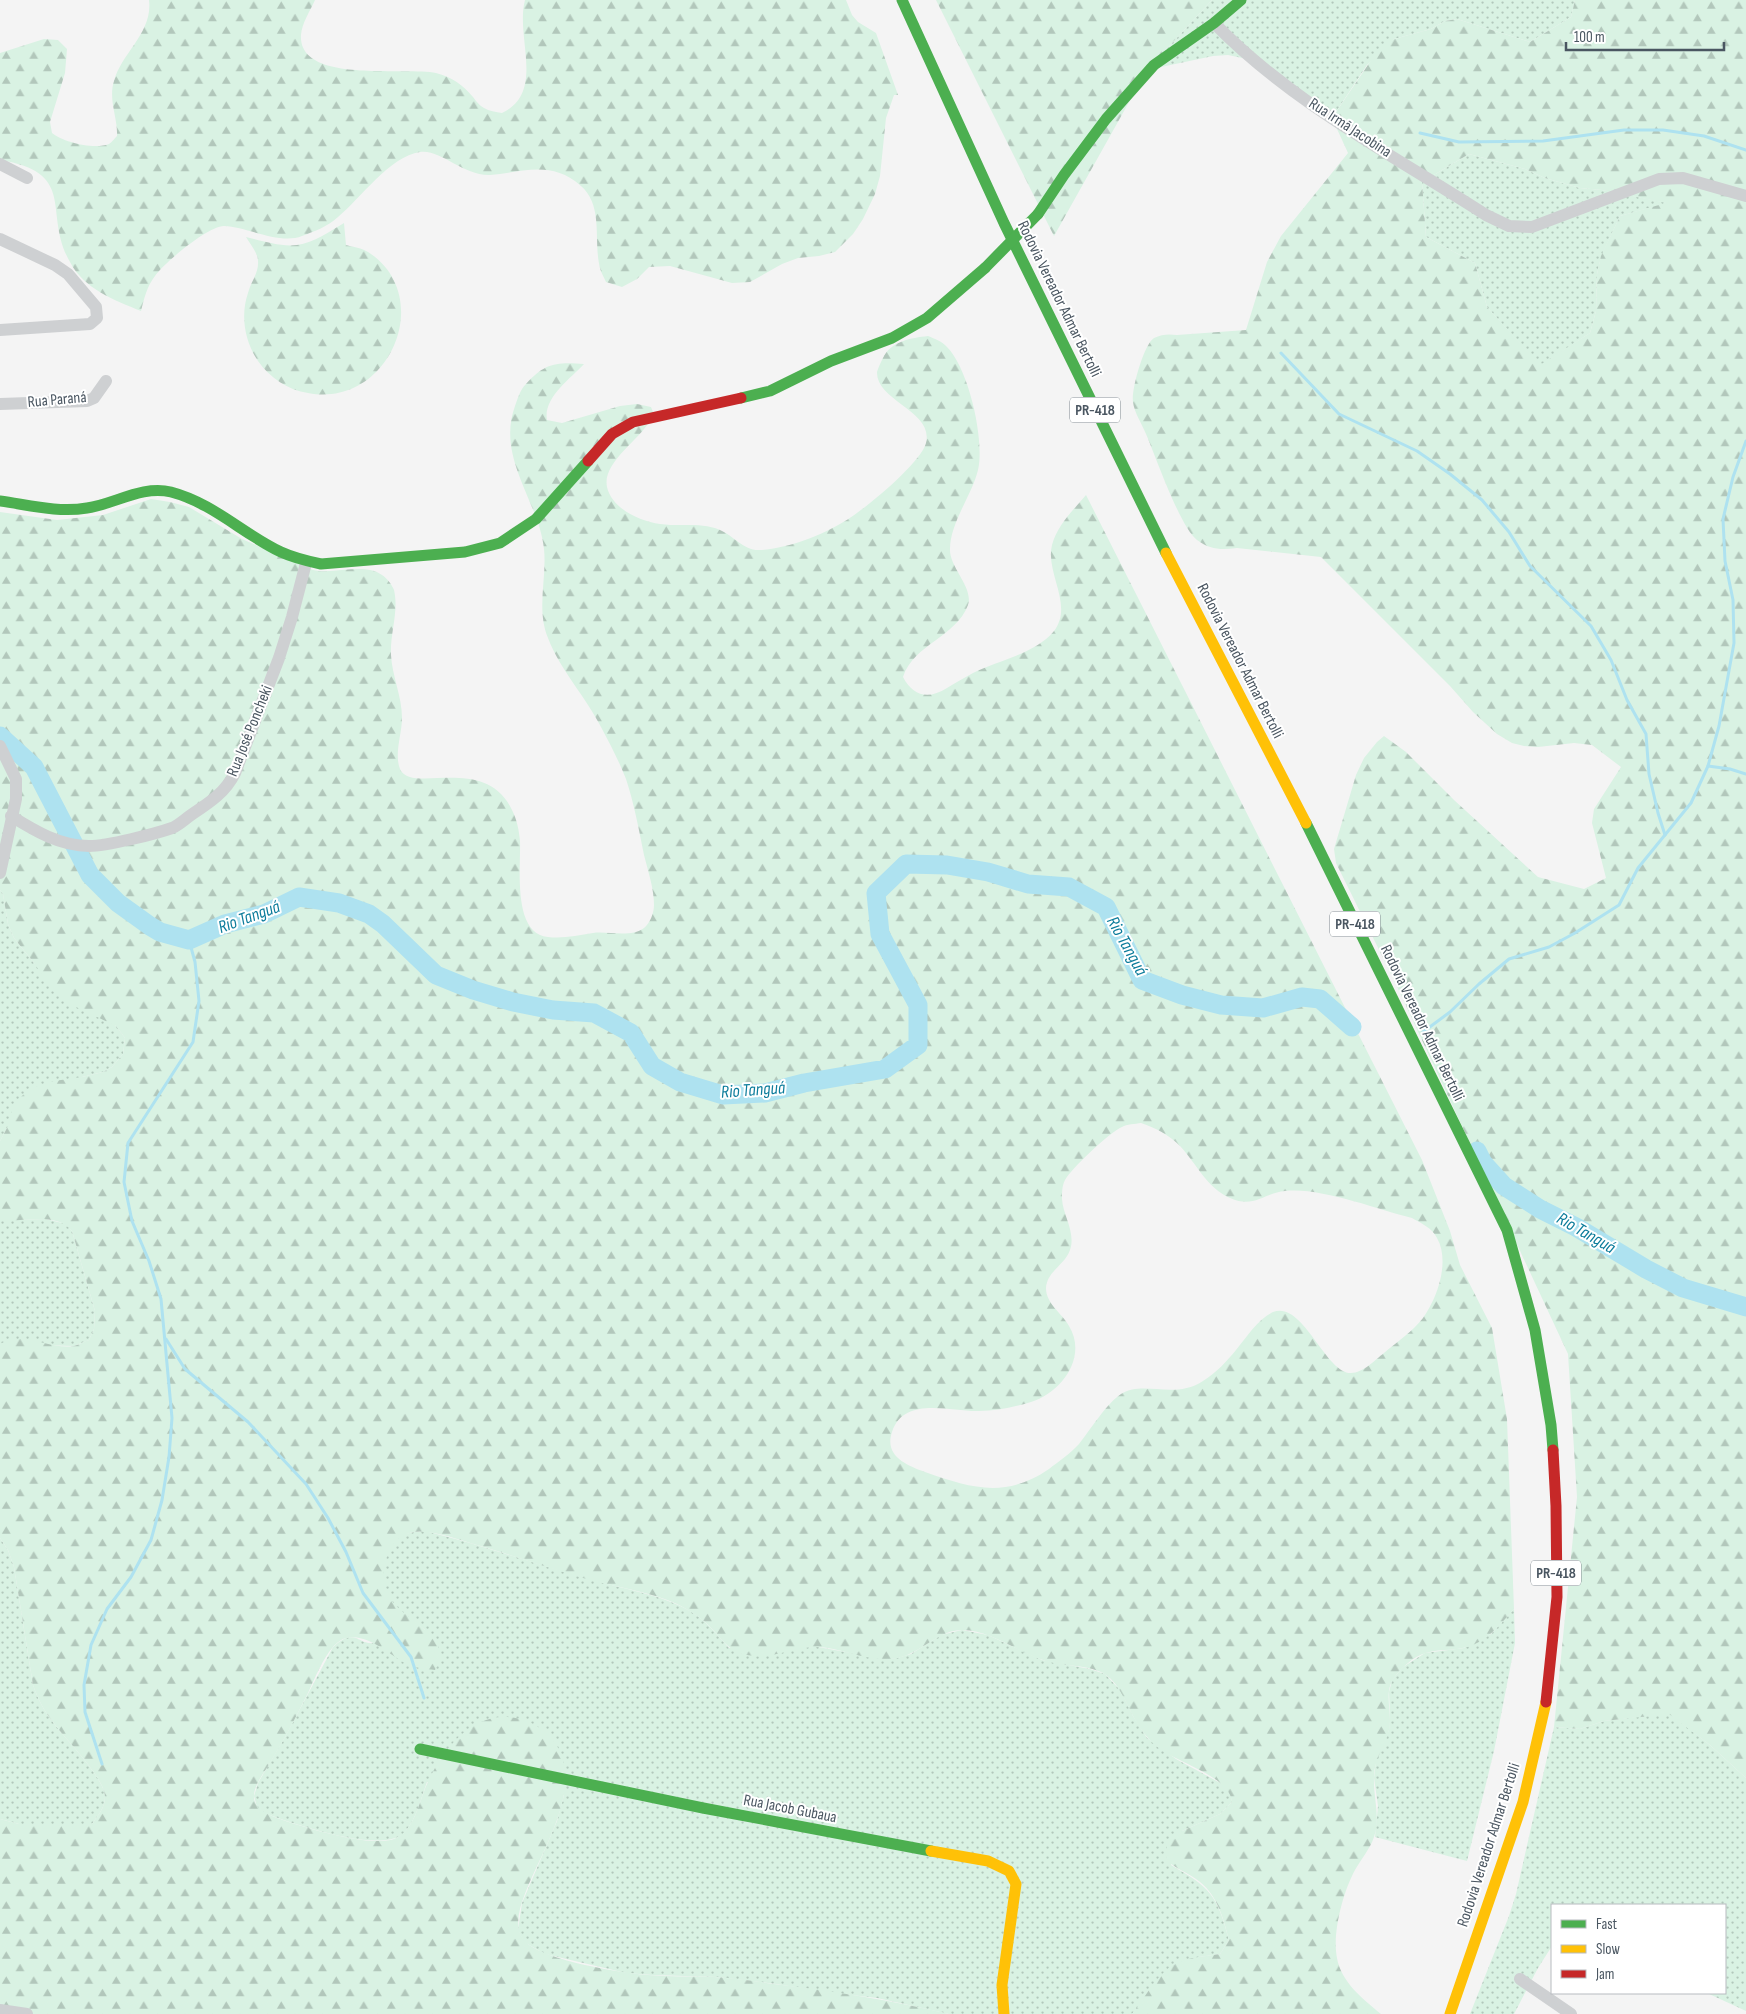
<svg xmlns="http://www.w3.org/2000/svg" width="1746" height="2014" font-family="'Sofia Sans Condensed',sans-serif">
  <defs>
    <pattern id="grass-dots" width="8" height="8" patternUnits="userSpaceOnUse" patternTransform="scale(1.25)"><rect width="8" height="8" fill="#d9f2e3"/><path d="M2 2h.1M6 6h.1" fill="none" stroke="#b2c7bb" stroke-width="1.8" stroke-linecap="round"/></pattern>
    <pattern id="forest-firs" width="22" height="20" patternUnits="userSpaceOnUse" patternTransform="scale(1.25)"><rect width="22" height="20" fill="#d9f2e3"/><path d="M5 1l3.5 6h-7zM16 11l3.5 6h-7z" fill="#b2c7bb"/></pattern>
  </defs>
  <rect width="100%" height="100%" fill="#f4f4f4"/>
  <!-- grass -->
  <g fill="url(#grass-dots)">
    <polygon points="1212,0 1575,0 1571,17 1530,42 1457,19 1445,21 1431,29 1394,39 1367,65 1332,118 1247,59 1228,55 1213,56 1147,70"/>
    <polygon points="1469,154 1525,169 1545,178 1580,188 1602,190 1668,203 1620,216 1601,257 1597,274 1596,311 1590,333 1540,366 1487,307 1475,263 1426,237 1422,182"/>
    <polygon points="0,890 3,894 8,924 14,938 34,963 116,1026 125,1038 123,1054 112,1067 103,1072 82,1077 7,1128 0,1141"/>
    <polygon points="46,1219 66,1224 72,1231 95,1311 94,1329 89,1340 74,1346 0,1344 0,1220"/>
    <path d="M 425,1531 C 479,1544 532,1563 586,1578 C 621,1589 658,1593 690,1611 C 706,1620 717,1635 729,1648 L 818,1647 L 885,1659 L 897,1658 L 911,1654 L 941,1635 L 962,1630 L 988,1635 L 1042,1660 L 1090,1669 L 1105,1674 L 1121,1691 L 1133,1716 L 1147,1738 L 1176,1759 L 1224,1785 L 1231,1794 L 1232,1802 L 1220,1814 L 1182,1831 L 1171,1865 C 1211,1888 1217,1895 1229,1940 L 1220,1954 L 1199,1957 L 1143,2001 L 1132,2014 L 949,2014 L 877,1998 L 834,1993 L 776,1984 L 717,1977 L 652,1975 L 626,1973 L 545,1954 L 524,1942 L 518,1930 L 522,1903 L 557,1821 L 564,1795 L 427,1782 C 421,1798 417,1818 405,1832 C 384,1856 291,1823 264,1813 L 257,1807 L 254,1796 L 258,1783 L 285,1737 L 333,1647 C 356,1626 358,1646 375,1643 C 392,1640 409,1634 425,1630 C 413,1620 393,1609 386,1594 C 378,1577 384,1548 399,1537 C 407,1532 416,1532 425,1531 Z"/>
    <path d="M 0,1538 L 8,1550 L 14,1567 L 33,1685 C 38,1699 44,1711 53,1722 C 65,1739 105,1778 105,1797 C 105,1808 98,1815 92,1824 L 19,1824 L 0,1819 Z"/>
    <polygon points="1514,1609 1515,1643 1494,1751 1467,1861 1375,1837 1378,1806 1374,1778 1376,1760 1389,1730 1390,1716 1389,1692 1392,1680 1403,1667 1425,1653 1464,1648 1491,1634"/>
    <polygon points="1669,1713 1710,1745 1746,1778 1746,2011 1707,1993 1725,1993 1725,1905 1552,1905 1552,1946 1538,1968 1514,2014 1470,2014 1509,1916 1516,1894 1554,1727 1580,1729 1604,1721"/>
  </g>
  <!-- forest -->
  <g fill="url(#forest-firs)" fill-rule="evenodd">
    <path d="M 149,0 L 315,0 C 310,11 302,23 301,35 C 298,85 406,66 436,73 C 452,77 463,85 473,97 C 476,101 480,106 484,108 C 489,111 496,112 502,113 C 546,92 515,37 525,0 L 846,0 L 852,15 L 858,22 L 876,33 L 898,95 L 894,95 L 886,118 L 880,176 L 875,194 L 863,219 L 853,234 L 835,252 L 819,256 L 798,258 L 782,264 L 750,282 L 732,283 L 670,266 L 649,267 L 637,279 L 622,287 L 606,282 C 604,277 601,273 600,268 C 593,241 604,206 581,186 C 552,160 523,172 490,175 C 463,176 441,149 420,152 C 390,156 360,199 338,217 C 327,227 315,231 302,236 C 280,245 248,227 224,226 C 208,226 164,263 155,276 C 147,286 144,299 141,311 C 114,300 84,289 70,262 C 42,213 79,173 0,160 L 0,53 L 44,39 L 58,40 L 67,49 L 65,73 L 50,122 L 52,133 C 63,142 94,150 109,144 C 112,142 115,138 117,136 C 118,118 108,100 114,81 C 122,52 153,33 149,0 Z"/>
    <polygon points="936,0 1212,0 1147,70 1054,236"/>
    <path d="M 1575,0 L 1746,0 L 1746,1778 L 1710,1745 L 1669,1714 L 1604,1721 L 1580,1729 L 1554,1727 L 1577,1497 L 1568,1354 L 1395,982 L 1336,863 L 1334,849 L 1356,775 L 1364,758 L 1377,742 L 1384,736 L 1406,752 L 1454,800 L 1538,877 L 1584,889 L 1606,878 L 1592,823 L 1594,809 L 1621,767 L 1592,745 L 1574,743 L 1538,747 L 1524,746 L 1512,743 L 1497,734 L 1473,712 L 1450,686 L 1321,557 L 1237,548 C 1222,550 1210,550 1197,540 C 1180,527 1156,457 1146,434 C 1142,424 1134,412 1133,402 C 1131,390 1144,344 1154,338 C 1162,334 1169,334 1177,335 L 1246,330 L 1267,262 L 1281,236 L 1348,153 L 1332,118 L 1378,50 L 1394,39 L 1431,29 L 1445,21 L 1457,19 L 1530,42 L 1571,17 ZM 1469,154 L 1525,169 L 1545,178 L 1580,188 L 1602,190 L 1666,203 L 1620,216 L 1601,256 L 1597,274 L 1596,311 L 1590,333 L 1540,365 L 1487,307 L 1475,263 L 1426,237 L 1422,182 Z"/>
    <path d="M 344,223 L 346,245 C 353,247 362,248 368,252 C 437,296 389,409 308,393 C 288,390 270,378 258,361 C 245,342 240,316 248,293 C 251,281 259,273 258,261 C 258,253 250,244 246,237 C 262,241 281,247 297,245 C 314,243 330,231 344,223 Z"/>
    <path d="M 928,336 C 935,339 942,341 947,347 C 969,369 985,441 978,470 C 972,495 950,523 950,549 C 949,567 974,588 968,605 C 956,637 914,644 903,677 C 913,696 928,700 947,688 C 955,683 964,678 973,673 C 999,660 1035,654 1054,631 C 1074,605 1045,573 1052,545 C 1057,526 1073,510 1086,495 L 1422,1160 L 1450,1231 L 1460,1265 L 1492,1328 L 1507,1419 L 1514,1609 C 1502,1622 1491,1637 1475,1644 C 1459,1652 1442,1648 1426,1653 C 1414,1656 1401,1668 1394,1678 C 1383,1693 1393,1713 1389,1730 C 1385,1746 1374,1759 1374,1777 C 1373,1797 1381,1818 1374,1837 C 1370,1849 1361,1859 1355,1870 C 1343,1892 1332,1933 1337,1958 C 1341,1982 1363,1999 1381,2014 L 1132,2014 C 1145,1998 1158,1972 1177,1963 C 1191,1957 1206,1956 1220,1954 L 1229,1940 C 1223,1917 1217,1893 1196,1879 C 1186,1872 1175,1868 1166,1860 L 1167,1844 L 1182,1831 L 1220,1814 L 1232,1802 C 1230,1777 1179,1763 1160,1749 C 1148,1740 1140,1729 1133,1716 C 1125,1701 1120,1685 1106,1675 C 1091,1664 1061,1667 1043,1660 C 1017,1652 989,1629 961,1630 C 937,1631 920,1654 897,1658 C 870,1664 843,1647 816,1647 C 793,1647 770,1660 747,1655 C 727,1652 719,1634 705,1622 C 697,1615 687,1609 677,1604 C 648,1591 614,1587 583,1578 C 550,1568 517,1557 484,1547 C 465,1542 446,1534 426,1532 C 416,1530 404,1533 396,1541 C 389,1549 385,1559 384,1570 C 380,1609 416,1615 435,1641 C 438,1645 440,1651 442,1656 L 435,1670 C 425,1669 418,1668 409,1665 C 390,1656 366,1630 343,1639 C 341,1640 335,1644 333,1647 C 322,1660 315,1678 308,1693 C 296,1717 284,1740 270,1763 C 264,1773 253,1786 254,1798 C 255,1808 264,1812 272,1816 C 298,1826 369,1848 394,1839 C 415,1831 419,1801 427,1784 C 446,1741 484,1700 533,1724 C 543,1729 551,1736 557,1746 C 594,1808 496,1902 523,1939 C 538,1960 622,1973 648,1975 C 670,1977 692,1976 714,1977 C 734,1978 754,1981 774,1984 C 833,1991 891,2000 949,2014 L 0,2014 L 0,1819 L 19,1824 L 92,1824 C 98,1815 105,1808 105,1797 C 105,1778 65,1739 53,1722 C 44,1711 38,1699 33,1685 L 14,1567 L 8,1550 L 0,1538 L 0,1344 C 23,1330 50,1350 74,1346 C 79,1345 84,1341 89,1340 L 94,1329 L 95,1311 L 72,1231 C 55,1211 23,1223 0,1220 L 0,1141 L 7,1128 L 14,1103 L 31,1088 L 54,1081 L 82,1077 L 103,1072 L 112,1067 L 123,1054 L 125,1038 L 116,1026 L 74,1006 L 54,992 L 34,963 L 14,938 L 8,924 L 3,894 L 0,890 L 0,512 L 57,520 L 103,515 L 151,499 L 170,502 L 189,507 L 242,539 L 313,570 C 334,575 364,562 382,575 C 387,578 392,585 394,590 C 399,611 390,633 391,655 C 392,676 402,696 402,718 C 402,734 394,754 400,769 C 411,795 485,753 512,810 C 517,820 519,830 520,841 C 521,867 512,934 548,937 C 563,939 578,935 593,933 C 608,931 631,938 644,928 C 650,923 654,913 654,905 C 654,889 648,871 644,855 C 639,830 634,803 626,779 C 619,761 610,744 601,727 C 586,697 560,670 548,638 C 536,609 547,579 544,549 C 539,501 496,458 515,406 C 518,398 520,390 526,384 C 545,363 556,362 584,364 C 570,379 543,398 547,420 L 562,423 L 620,406 L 637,404 L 651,407 L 653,412 C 652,415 651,419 649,422 C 639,440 602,463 607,487 C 612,509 640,521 660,524 C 681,527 700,522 720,530 C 734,536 744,551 760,550 C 786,549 823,535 845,521 C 864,510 921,463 926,443 C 934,411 876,401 877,372 C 878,368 881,362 883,358 C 891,341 911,338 928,336 ZM 1141,1123 C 1156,1128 1169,1135 1180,1146 C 1196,1163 1207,1188 1230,1198 C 1254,1209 1264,1193 1285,1191 C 1320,1187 1376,1209 1412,1218 C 1421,1223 1432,1228 1437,1238 C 1450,1261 1438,1297 1423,1318 C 1413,1331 1397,1342 1384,1353 C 1375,1360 1363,1373 1351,1373 C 1325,1373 1303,1300 1273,1312 C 1258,1319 1246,1338 1236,1350 C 1227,1361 1216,1373 1203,1381 C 1174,1400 1144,1380 1121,1394 C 1107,1403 1090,1430 1079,1444 C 1070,1454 1059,1461 1049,1469 C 1005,1499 971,1488 925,1472 C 906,1465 884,1456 892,1432 C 904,1395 951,1412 979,1411 C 997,1411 1014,1407 1031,1402 C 1061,1393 1088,1357 1069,1326 C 1062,1313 1046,1304 1046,1288 C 1047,1271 1065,1265 1070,1250 C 1076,1232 1063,1216 1062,1199 C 1062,1192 1062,1186 1065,1180 C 1071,1169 1110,1132 1122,1127 C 1127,1124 1135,1124 1141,1123 Z"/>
  </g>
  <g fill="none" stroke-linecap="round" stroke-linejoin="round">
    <!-- stream -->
    <g stroke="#aee2f0" stroke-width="3">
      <polyline points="1420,133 1459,142 1543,141 1624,130 1663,130 1704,136 1746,150"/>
      <polyline points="1281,353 1339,414 1417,451 1450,474 1482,500 1509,532 1530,566 1591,626 1611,660 1627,700 1646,734 1649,774 1658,813 1665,835"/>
      <polyline points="1708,766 1730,769 1746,774"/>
      <polyline points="1423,1032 1450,1012 1479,984 1509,959 1549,947 1575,933 1619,905 1638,868 1691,803 1708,766 1719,726 1734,643 1733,600 1725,561 1723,519 1733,477 1746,441"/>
      <polyline points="166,1339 185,1369 248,1422 306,1484 328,1518 346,1552 363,1593 411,1657 424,1698"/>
      <polyline points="102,1764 85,1712 84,1685 91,1645 107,1609 131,1577 151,1540 162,1500 169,1457 172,1418 161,1299 149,1261 132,1221 124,1182 128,1143 193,1042 199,1001 195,962 189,940"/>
    </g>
    <!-- river -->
    <g stroke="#aee2f0" stroke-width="19">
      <polyline points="0,736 34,767 90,875 118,903 150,926 160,932 189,940 225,924 264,914 299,897 339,903 369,914 383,924 436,975 473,990 513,1002 553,1010 594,1013 631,1033 652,1066 680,1082 723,1095 765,1093 804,1083 885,1069 918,1045 918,1005 880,934 876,893 906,864 947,865 988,872 1028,884 1069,887 1106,907 1142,980 1182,995 1221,1005 1263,1008 1302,997 1320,999 1352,1027"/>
      <polyline points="1477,1151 1483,1163 1504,1186 1540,1209 1576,1227 1646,1269 1683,1288 1746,1307"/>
    </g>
    <!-- street -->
    <g stroke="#ced0d2" stroke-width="12">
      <path d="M 1214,23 C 1292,103 1393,155 1486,215 L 1509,226 L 1532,227 L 1659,179 L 1683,178 L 1746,196"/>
      <polyline points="0,164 27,178"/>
      <polyline points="0,239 55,265 68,274 96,307 97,318 90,324 0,330"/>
      <polyline points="0,404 87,401 94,398 106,381"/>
      <polyline points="0,746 16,779 16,799 0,873"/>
      <path d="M 11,816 C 35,831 60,846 89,846 C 107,846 155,834 172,828 C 179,825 185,819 191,815 C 209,803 225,793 235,773 L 279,658 L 292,617 L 306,563"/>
      <polyline points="1520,1979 1571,2014"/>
      <polyline points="0,2010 27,2014"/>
    </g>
    <!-- fast -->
    <g stroke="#4caf50" stroke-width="11">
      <polyline points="902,0 1004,223 1166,553"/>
      <polyline points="1038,214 1064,175 1106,119 1154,65 1214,23 1241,0"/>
      <polyline points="741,398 770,391 831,361 892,338 927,318 985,268"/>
      <path d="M 0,501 C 29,505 58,513 87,508 C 115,504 142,485 171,492 C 213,503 243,534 281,552 C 294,558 307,561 321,564 L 465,552 L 500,543 L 536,519 L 588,461"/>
      <polyline points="1306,823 1507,1230 1535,1330 1551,1425 1553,1450"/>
      <polyline points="420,1749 703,1808 931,1851"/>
    </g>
    <!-- slow -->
    <g stroke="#ffc107" stroke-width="11">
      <polyline points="1166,553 1306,823"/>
      <polyline points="931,1851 988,1861 1009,1871 1016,1884 1002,1985 1004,2014"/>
      <polyline points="1450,2014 1523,1802 1546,1702"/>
    </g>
    <!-- jam -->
    <g stroke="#c62828" stroke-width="11">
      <polyline points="588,461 612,434 633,422 741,398"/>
      <polyline points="1546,1702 1557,1597 1556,1506 1553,1450"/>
    </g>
    <!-- fast-bridge -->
    <polyline stroke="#4caf50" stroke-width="11" points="985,268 1038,214"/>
  </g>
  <g text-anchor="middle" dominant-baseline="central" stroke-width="4" stroke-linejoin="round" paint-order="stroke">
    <!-- shield labels -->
    <g fill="#fff" stroke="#808990" stroke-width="1">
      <rect x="1070" y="397.5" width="50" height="25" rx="4"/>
      <rect x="1330" y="911.5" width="50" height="25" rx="4"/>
      <rect x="1531" y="1560.5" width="50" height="25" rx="4"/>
    </g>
    <g font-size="15" font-weight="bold" fill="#4a5661">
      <text x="1095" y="410">PR-418</text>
      <text x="1355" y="924">PR-418</text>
      <text x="1556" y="1573">PR-418</text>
    </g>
    <!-- street labels -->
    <g font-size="16" fill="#4a5661" stroke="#fff">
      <text transform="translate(1350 128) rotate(33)">Rua Irmã Jacobina</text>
      <text transform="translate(1059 299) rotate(64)">Rodovia Vereador Admar Bertolli</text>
      <text transform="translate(57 400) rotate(-5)">Rua Paraná</text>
      <text transform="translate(1240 661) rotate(63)">Rodovia Vereador Admar Bertolli</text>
      <text transform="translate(250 731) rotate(-68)">Rua José Poncheki</text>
      <text transform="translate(1422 1023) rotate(64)">Rodovia Vereador Admar Bertolli</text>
      <text transform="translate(790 1809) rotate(11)">Rua Jacob Gubaua</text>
      <text transform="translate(1489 1845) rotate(-72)">Rodovia Vereador Admar Bertolli</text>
    </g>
    <!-- water labels -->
    <g font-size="18" font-style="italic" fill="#0c7c9b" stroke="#fff">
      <text transform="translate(249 917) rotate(-20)">Rio Tanguá</text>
      <text transform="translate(1127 946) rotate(61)">Rio Tanguá</text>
      <text transform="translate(753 1090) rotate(-4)">Rio Tanguá</text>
      <text transform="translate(1586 1233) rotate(30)">Rio Tanguá</text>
    </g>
  </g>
  <!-- legend -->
  <rect x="1551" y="1904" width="175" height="90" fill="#ffffff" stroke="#b7bbc0"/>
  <rect x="1561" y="1920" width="25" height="8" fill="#4caf50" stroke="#b7bbc0"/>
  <text x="1596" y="1929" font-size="15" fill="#4a5661">Fast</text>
  <rect x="1561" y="1945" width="25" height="8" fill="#ffc107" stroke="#b7bbc0"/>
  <text x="1596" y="1954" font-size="15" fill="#4a5661">Slow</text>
  <rect x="1561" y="1970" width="25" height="8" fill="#c62828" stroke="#b7bbc0"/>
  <text x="1596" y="1979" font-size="15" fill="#4a5661">Jam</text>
  <!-- scale -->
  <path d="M1566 42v8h158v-8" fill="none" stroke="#4a5661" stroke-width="2.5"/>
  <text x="1574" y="42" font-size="15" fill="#4a5661" stroke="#ffffff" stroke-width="4" paint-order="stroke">100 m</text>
</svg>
